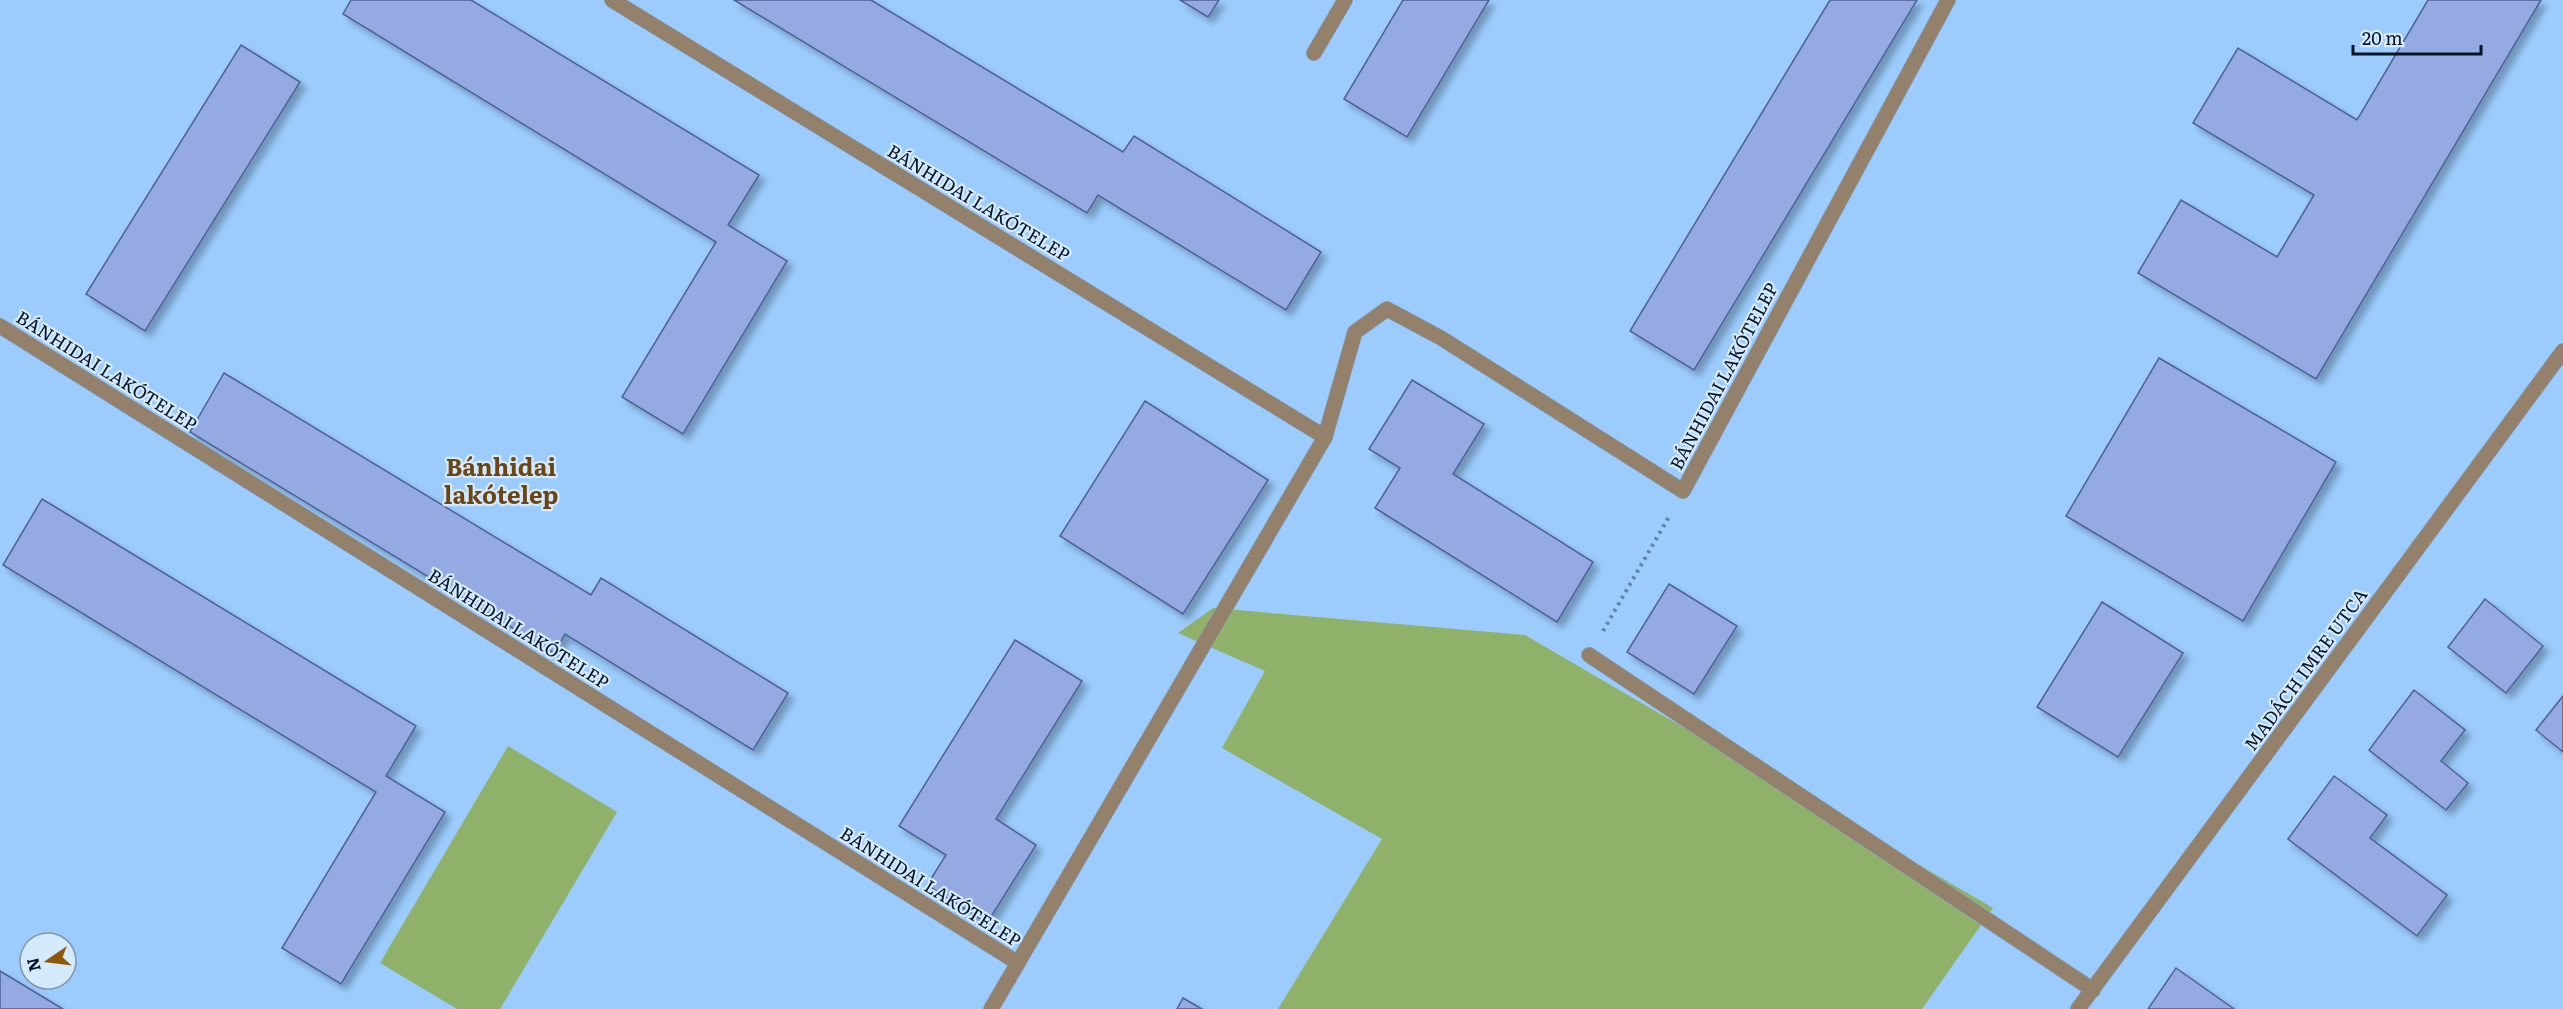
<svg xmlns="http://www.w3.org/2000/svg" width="2563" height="1009" font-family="Literata,serif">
  <defs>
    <filter id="shadow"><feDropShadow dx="5.5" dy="5.5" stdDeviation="3" flood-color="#0004"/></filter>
  </defs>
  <rect width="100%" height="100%" fill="#9bccfd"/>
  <!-- green -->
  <g fill="#90b16a">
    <polygon points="1213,608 1525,635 1993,908 1922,1009 1278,1009 1382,839 1222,748 1265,671 1178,633"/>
    <polygon points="508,746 617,812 500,1009 457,1009 380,963"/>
  </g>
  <!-- building -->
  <g fill="#95aae3" stroke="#4f6195" stroke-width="1.5" filter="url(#shadow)">
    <polygon points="351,0 471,0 759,175 728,225 787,261 683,434 622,397 716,242 343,14"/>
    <polygon points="734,0 871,0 1123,152 1134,136 1321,252 1286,310 1098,195 1087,213"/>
    <polygon points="1180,0 1219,0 1208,17"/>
    <polygon points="1403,0 1489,0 1407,137 1344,99"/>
    <polygon points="1830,0 1917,0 1694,370 1630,331"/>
    <polygon points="2428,0 2541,0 2316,379 2138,273 2181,200 2277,257 2314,195 2193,123 2238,48 2357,120"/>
    <polygon points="241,45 300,82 145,331 86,294"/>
    <polygon points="2159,358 2336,462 2243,621 2066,516"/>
    <polygon points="224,373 591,595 601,578 788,693 753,750 565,634 554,653 190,432"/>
    <polygon points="1412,380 1484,424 1453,474 1593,562 1557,622 1375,508 1400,468 1369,449"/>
    <polygon points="1145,401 1268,480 1183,614 1060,536"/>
    <polygon points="42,499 416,726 386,776 445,812 341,984 282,948 376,792 3,565"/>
    <polygon points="1669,584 1737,626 1694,694 1627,652"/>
    <polygon points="2485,599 2543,646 2506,693 2448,647"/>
    <polygon points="2102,602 2183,653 2118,757 2037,707"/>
    <polygon points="1015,640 1082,681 996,819 1036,845 987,923 927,885 946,855 899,826"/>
    <polygon points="2414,690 2465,730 2441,761 2468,783 2446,810 2369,750"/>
    <polygon points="2563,696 2563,752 2536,730"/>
    <polygon points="2334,776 2387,815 2370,838 2447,895 2417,936 2288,839"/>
    <polygon points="2176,968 2234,1009 2148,1009"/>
    <polygon points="0,971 63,1009 0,1009"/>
    <polygon points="1183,998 1202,1009 1177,1009"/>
  </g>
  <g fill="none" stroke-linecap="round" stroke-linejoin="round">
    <!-- service casing -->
    <g stroke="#80abd6" stroke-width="16">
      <polyline id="service" points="1589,655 2093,990"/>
    </g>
    <!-- minor casing -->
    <g stroke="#80abd6" stroke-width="16">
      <g id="minor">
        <polyline points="612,0 1325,437"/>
        <polyline points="1314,53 1345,0"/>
        <polyline points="0,326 1018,963"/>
        <polyline points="991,1009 1325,437 1355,332 1387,309 1441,338 1683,491 1948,0"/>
        <polyline points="2078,1009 2563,351"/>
      </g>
    </g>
    <!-- path -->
    <polyline stroke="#6185aa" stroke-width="4" stroke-dasharray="3 4.5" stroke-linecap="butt" points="1603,631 1670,515"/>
    <!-- service -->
    <use href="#service" stroke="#94816c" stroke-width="15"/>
    <!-- minor -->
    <use href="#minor" stroke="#94816c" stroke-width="15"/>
  </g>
  <g text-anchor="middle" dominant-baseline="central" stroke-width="4.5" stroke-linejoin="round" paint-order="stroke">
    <!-- street labels -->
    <g font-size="18" fill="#031325" stroke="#d6eafe">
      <text transform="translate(979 202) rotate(31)">BÁNHIDAI LAKÓTELEP</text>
      <text transform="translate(107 370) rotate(32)">BÁNHIDAI LAKÓTELEP</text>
      <text transform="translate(1723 376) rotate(-62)">BÁNHIDAI LAKÓTELEP</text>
      <text transform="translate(519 628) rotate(32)">BÁNHIDAI LAKÓTELEP</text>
      <text transform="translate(2305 669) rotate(-54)">MADÁCH IMRE UTCA</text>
      <text transform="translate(931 886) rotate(32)">BÁNHIDAI LAKÓTELEP</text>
    </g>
    <!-- district labels -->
    <g font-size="24" font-weight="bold" fill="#6a4515" stroke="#d6eafe">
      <text x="501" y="465">Bánhidai<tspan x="501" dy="28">lakótelep</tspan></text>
    </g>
  </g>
  <!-- north arrow -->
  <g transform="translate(48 961) rotate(256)"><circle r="28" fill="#d6eafe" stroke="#8294a7" stroke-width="1.5"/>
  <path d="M0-4.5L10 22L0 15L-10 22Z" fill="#8d5908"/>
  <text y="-9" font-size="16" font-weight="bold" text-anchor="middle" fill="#031325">N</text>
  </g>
  <!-- scale -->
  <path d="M2353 45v9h128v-9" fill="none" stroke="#031325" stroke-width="3"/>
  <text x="2362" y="45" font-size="18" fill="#031325" stroke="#d6eafe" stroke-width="4.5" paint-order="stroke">20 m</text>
</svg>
